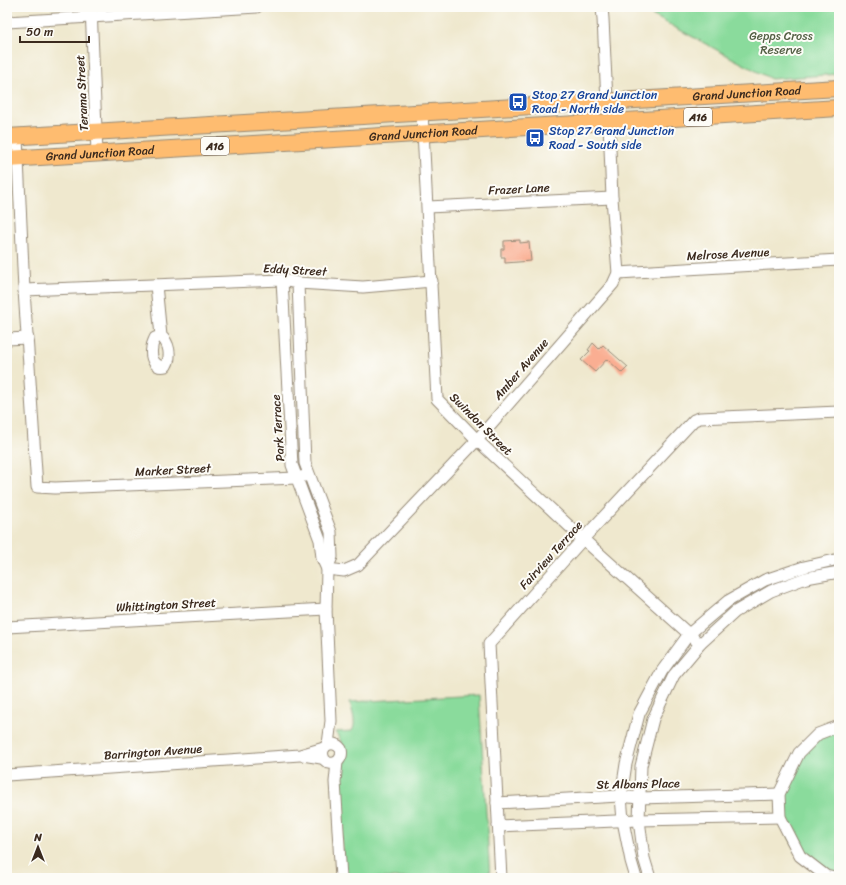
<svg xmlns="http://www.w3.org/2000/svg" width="846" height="885" font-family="Sriracha,sans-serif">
  <rect width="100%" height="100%" fill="#fdfcf7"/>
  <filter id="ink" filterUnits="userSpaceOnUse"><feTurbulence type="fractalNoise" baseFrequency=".025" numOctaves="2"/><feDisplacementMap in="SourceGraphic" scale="8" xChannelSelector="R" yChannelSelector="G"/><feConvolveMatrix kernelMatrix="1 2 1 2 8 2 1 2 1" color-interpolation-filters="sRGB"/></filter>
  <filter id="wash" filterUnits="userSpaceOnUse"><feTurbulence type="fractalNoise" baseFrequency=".012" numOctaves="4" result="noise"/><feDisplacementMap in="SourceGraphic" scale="16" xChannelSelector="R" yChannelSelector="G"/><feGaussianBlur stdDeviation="0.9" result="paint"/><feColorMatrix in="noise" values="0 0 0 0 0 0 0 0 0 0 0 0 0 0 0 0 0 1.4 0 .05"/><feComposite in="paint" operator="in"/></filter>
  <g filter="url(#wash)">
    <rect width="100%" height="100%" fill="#efe8ce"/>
    <!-- green -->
    <g fill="#8adb9c" stroke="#62825d">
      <polygon points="637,7 839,7 839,74 771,79"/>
      <path d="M 479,695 L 490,878 L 344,878 L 338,778 L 343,746 L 336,732 L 352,731 C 357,723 352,712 350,702 Z"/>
      <polygon points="839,726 839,878 800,856 787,833 779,794 799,753"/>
    </g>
    <g id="blocks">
      <!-- building -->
      <g fill="#faae92">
        <polygon points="520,240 520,243 529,242 531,261 505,263 505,257 501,257 501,249 504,249 504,241"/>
        <polygon points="593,343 599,349 603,345 628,367 622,373 607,359 595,372 581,360 590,351 588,350"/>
      </g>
    </g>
  </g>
  <g filter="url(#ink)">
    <use href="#blocks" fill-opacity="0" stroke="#958976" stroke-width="1"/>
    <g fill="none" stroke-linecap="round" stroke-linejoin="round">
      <!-- minor casing -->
      <g stroke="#958976" stroke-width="13">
        <g id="minor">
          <polyline points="91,7 97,153"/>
          <polyline points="602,7 603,19 607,101"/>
          <polyline points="7,22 257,7"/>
          <polyline points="422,112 437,399 477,440 583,539 700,644"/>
          <polyline points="17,137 24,290 37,487 55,488 296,478 309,475"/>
          <polyline points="428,207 612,198"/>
          <polyline points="618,273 839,260"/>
          <polyline points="282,280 292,465 320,540 322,558 327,569 332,557 331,532 305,463 298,283"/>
          <path d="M 156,285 L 161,336 C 169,343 172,356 166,366 C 154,369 150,357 152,347 C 152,344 154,341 155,338 L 161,336"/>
          <polyline points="24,290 282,280 298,283 363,287 432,281"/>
          <polyline points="7,339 28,338"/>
          <polyline points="7,627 326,609"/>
          <polyline points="328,744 331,721 326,609 327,569 344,571 358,565 477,440 613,284 618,273 612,198 609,123"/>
          <path d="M 302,755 C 309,756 315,757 321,758 C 325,759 326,762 329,763 C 338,765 343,757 341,749 C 333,738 318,746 324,759"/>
          <polyline points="337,762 335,782 341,878"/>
          <polyline points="7,775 300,755 324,748"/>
          <polyline points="497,803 619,796 639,798 779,794"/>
          <polyline points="498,826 639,820 780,817"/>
          <polyline points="501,878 489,644 583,539 694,420 700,418 839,412"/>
          <polyline points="636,878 631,861 623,821 621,796 626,764 639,714 662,671 689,634 728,601 765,580 804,567 839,559"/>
          <polyline points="650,878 644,858 639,820 641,766 653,719 674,675 700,644 735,612 771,591 806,578 839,572"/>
          <polyline points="835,878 826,876 800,856 780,817 779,794 799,753 818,734 839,726"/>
        </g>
      </g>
      <!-- highway casing -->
      <g stroke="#958976" stroke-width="18">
        <g id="highway">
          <path id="s1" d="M 7,137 L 839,88"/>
          <path id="s2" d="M 7,159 L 839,108"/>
        </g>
      </g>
      <!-- minor -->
      <use href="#minor" stroke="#fff" stroke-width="11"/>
      <!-- highway -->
      <use href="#highway" stroke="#febc70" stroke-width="16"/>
    </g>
  </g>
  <!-- icons -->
  <defs>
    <g id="bus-square" transform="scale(1)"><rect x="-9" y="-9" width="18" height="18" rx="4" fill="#1a4fb4" stroke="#fdfcf7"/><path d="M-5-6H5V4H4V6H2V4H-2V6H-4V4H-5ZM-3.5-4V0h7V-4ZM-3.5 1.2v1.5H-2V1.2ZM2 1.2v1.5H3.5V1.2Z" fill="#fff"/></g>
  </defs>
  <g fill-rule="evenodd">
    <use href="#bus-square" x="518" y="102"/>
    <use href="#bus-square" x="535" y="138"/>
  </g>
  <g text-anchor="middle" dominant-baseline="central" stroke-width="4" stroke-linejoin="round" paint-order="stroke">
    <!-- shield labels -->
    <g fill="#fdfcf7" stroke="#75695f" stroke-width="1">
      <rect x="684" y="108" width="28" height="18" rx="3"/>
      <rect x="201" y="137" width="28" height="18" rx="3"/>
    </g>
    <g font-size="11" font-weight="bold" fill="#3b2a1e">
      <text x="698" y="117">A16</text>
      <text x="215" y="146">A16</text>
    </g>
    <!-- park labels -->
    <g font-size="12" fill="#535f44" stroke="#fdfcf7">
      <text x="781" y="36">Gepps Cross<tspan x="781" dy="14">Reserve</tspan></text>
    </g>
    <!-- street labels -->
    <g font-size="12" fill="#3b2a1e" stroke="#fdfcf7">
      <text transform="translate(82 93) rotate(-93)">Terama Street</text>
      <text stroke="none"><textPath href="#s1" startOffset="741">Grand Junction Road</textPath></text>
      <text stroke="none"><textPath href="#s2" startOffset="417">Grand Junction Road</textPath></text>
      <text stroke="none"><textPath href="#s2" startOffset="93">Grand Junction Road</textPath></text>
      <text transform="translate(519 189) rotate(-3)">Frazer Lane</text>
      <text transform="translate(728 254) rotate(-3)">Melrose Avenue</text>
      <text transform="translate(295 270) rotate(3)">Eddy Street</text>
      <text transform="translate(521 369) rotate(-49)">Amber Avenue</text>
      <text transform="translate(481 424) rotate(45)">Swindon Street</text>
      <text transform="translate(278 428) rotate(-94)">Park Terrace</text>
      <text transform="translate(173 470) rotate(-3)">Marker Street</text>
      <text transform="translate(551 555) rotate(-48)">Fairview Terrace</text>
      <text transform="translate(166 605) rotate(-3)">Whittington Street</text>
      <text transform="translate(153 752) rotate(-4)">Barrington Avenue</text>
      <text transform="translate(638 784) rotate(-1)">St Albans Place</text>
    </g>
    <!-- transit labels -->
    <g font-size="12" fill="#164399" stroke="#fdfcf7" text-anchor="start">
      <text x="532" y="95">Stop 27 Grand Junction<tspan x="532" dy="14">Road - North side</tspan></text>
      <text x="549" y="131">Stop 27 Grand Junction<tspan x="549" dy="14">Road - South side</tspan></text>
    </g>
  </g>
  <!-- margin -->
  <rect width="846" height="885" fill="none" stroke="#fdfcf7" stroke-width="24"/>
  <!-- north arrow -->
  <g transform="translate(38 847)" stroke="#fdfcf7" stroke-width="3" paint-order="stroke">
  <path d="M0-3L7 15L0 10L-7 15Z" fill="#3b2a1e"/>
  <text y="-6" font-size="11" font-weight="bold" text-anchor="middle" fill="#3b2a1e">N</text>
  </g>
  <!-- scale -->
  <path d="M20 36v6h69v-6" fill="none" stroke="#3b2a1e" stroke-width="2"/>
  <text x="26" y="36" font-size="12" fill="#3b2a1e" stroke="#fdfcf7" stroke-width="3" paint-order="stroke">50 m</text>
</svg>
